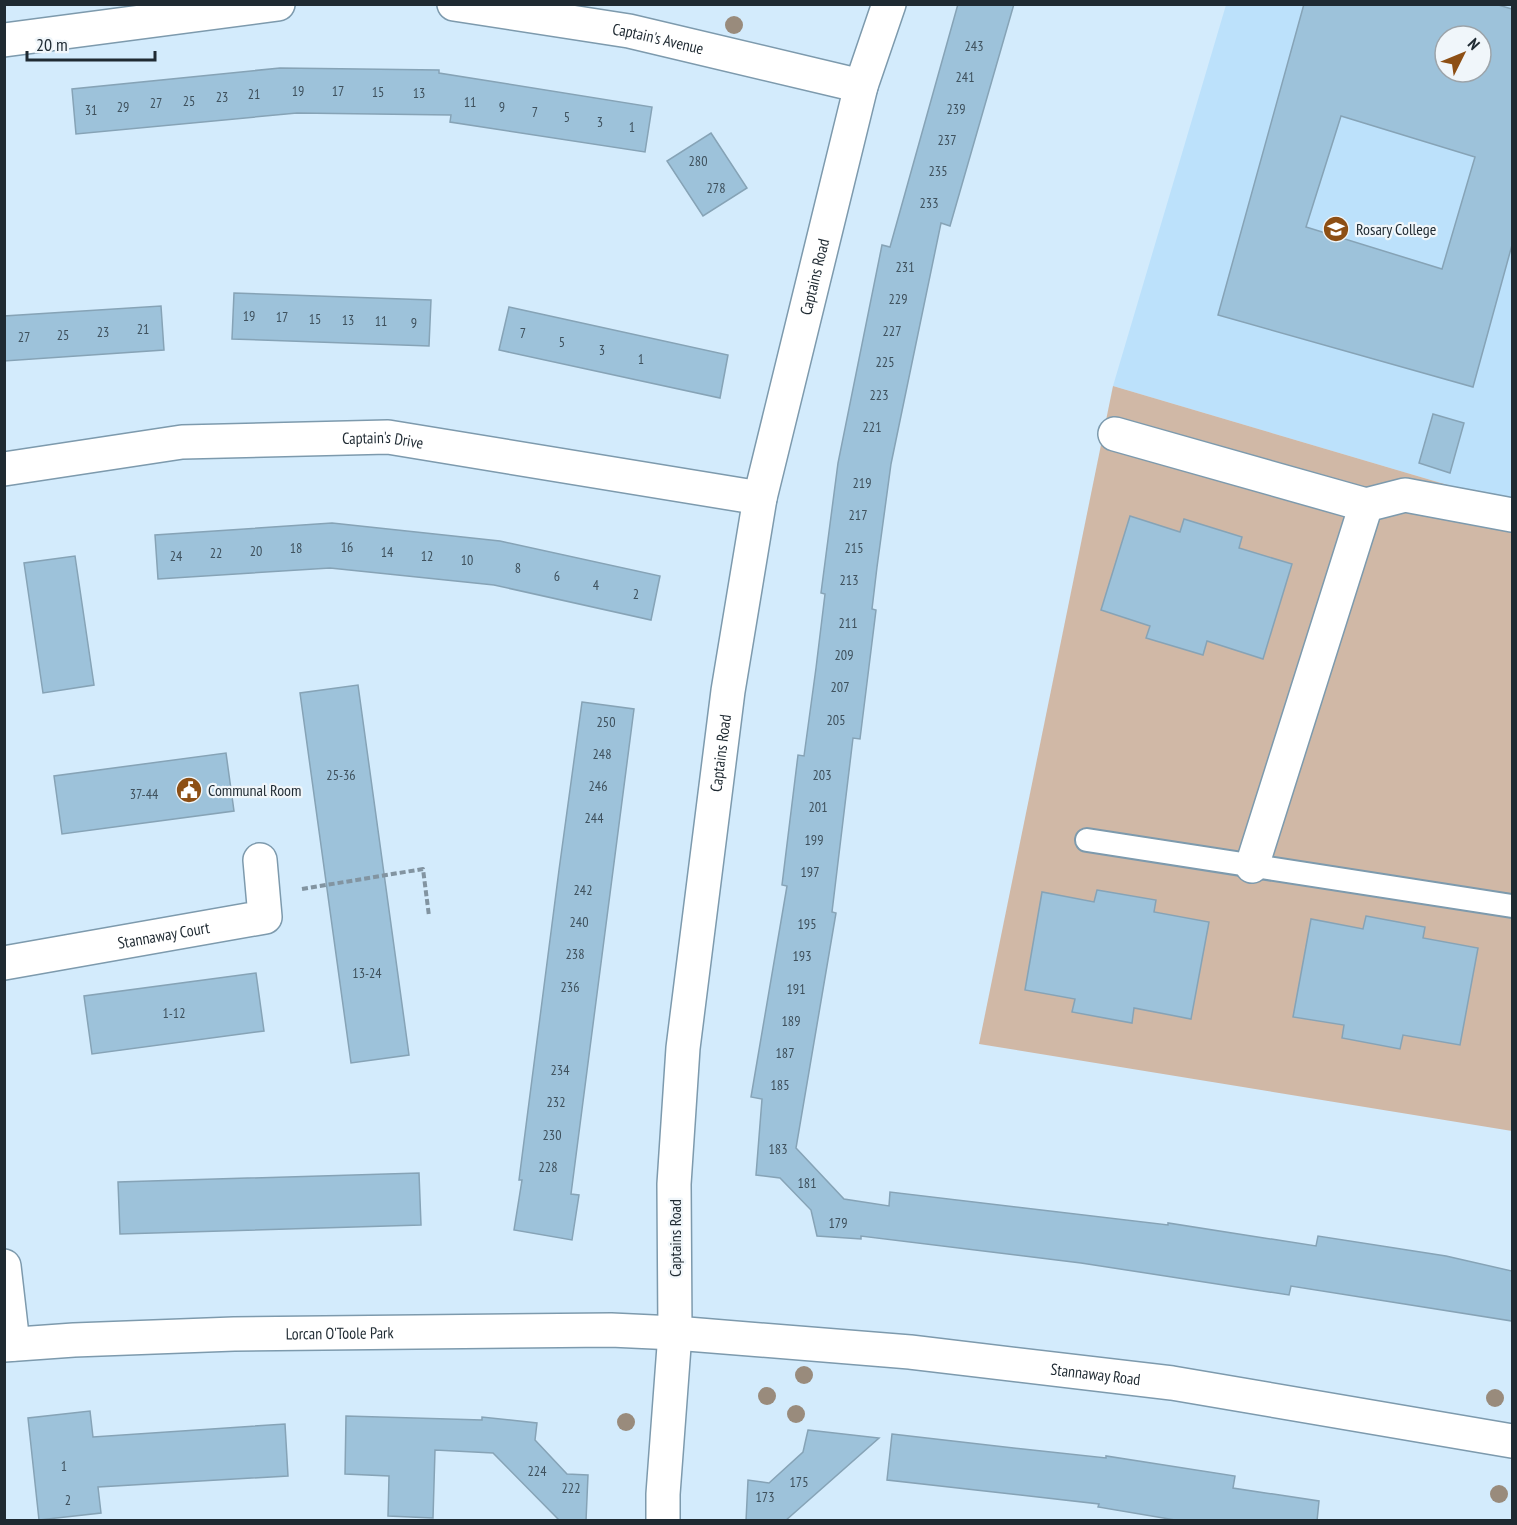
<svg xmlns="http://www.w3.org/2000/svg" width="1517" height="1525" font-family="'PT Sans Narrow',sans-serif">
  <rect width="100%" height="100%" fill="#d3ebfc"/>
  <!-- built -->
  <path fill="#bce1fb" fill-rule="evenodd" d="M 1226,5 L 1512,5 L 1512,504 L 1113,386 ZM 1445,36 L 1481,36 L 1481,72 L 1445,72 Z"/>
  <!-- green -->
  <polygon fill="#d0b8a6" points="1113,386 1512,504 1512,1131 979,1044"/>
  <!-- building -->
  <g fill="#9dc2da" stroke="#86a3b6" stroke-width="1.5" fill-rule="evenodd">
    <polygon points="958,4 1014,4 950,226 941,223 891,464 877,567 872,609 876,610 860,739 853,738 832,912 836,913 796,1148 844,1199 889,1206 890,1192 1168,1225 1168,1223 1316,1246 1318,1236 1446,1256 1512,1271 1512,1321 1291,1286 1289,1295 1081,1263 861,1236 861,1239 817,1236 811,1210 780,1178 756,1175 762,1099 751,1097 787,886 782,885 798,755 804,756 816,668 825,594 821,593 838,463 882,245 890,247"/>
    <path d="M 1304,4 L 1495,4 L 1512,9 L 1512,245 L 1473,387 L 1218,315 ZM 1445,36 L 1481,36 L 1481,72 L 1445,72 ZM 1341,116 L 1475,157 L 1442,269 L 1306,227 Z"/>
    <polygon points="280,68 439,70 439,73 652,107 645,152 450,122 451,115 297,113 76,134 72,89"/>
    <polygon points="711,133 747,188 703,216 667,161"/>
    <polygon points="234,293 431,300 429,346 232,339"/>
    <polygon points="161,306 164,350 4,361 4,316"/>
    <polygon points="509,307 728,355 720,398 499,350"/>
    <polygon points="1433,414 1464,423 1450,473 1419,463"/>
    <polygon points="1130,516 1180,532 1184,519 1242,537 1239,548 1292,564 1263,659 1207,641 1203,655 1146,638 1150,626 1101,610"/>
    <polygon points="332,523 500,541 660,576 651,620 494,585 330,568 158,579 155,535"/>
    <polygon points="75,556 94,685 43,693 24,563"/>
    <polygon points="358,685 409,1055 351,1063 300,693"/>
    <polygon points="582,702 634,709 571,1194 579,1195 572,1240 514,1230 522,1180 519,1180 559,870"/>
    <polygon points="226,753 234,811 62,834 54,776"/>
    <polygon points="1097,890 1156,900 1154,912 1209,922 1191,1019 1134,1008 1132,1023 1072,1012 1075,999 1025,990 1042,892 1094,902"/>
    <polygon points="1366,916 1425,927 1423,938 1478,948 1460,1045 1403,1035 1400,1049 1342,1038 1344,1025 1293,1017 1311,919 1363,929"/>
    <polygon points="256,973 264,1031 92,1054 84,996"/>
    <polygon points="419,1173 421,1225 120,1234 118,1182"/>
    <polygon points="90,1411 93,1437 285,1424 288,1476 98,1487 101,1513 39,1520 28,1418"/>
    <polygon points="346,1416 482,1420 482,1417 537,1423 535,1440 567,1474 588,1475 586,1521 560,1521 493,1453 435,1450 433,1518 388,1516 389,1476 345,1474"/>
    <polygon points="808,1430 879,1438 785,1521 746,1521 748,1480 769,1483 803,1452"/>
    <polygon points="892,1434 1023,1449 1106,1458 1106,1456 1235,1476 1233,1488 1319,1501 1317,1521 1181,1521 1098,1507 1099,1504 887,1480"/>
  </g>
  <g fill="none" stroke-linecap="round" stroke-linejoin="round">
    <!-- service casing -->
    <g stroke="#7d9aad" stroke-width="26">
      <polyline id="service" points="1087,840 1512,906"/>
    </g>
    <!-- minor casing -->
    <g stroke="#7d9aad" stroke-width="36">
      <g id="minor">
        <path id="s1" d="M 454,4 L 629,31 L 861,86"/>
        <polyline points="4,40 278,4"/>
        <polyline points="1115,434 1366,505"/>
        <path id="s2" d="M 4,469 L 182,442 L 388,437 L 760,498"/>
        <polyline points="1252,866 1366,505 1405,495 1512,515"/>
        <path id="s3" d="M 4,963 L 265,917 L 260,860"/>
        <polyline points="4,1266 13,1344"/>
        <path id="s4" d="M 663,1520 L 663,1494 L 675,1333 L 674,1184 L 683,1048 L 728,691 L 760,498 L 861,86 L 889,4"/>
      </g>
    </g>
    <!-- tertiary casing -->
    <g stroke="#7d9aad" stroke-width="36">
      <g id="tertiary">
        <path id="s5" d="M 4,1345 L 74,1340 L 234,1334 L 611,1330 L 675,1333 L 910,1352 L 1172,1383 L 1512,1441"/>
      </g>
    </g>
    <!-- path -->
    <polyline stroke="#8294a1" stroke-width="4" stroke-dasharray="6 3" stroke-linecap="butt" points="302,889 423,869 429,916"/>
    <!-- service -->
    <use href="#service" stroke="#fff" stroke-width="22"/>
    <!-- minor -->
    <use href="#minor" stroke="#fff" stroke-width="33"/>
    <!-- tertiary -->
    <use href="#tertiary" stroke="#fff" stroke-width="33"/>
  </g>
  <!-- trees -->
  <g fill="#998b7c">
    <circle cx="734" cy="25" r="9"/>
    <circle cx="804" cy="1375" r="9"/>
    <circle cx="767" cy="1396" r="9"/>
    <circle cx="1495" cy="1398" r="9"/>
    <circle cx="796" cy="1414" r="9"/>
    <circle cx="626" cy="1422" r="9"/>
    <circle cx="1499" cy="1494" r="9"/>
  </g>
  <!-- icons -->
  <defs>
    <g id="school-disc" transform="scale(1.35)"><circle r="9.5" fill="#8d4f14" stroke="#f0f6fa"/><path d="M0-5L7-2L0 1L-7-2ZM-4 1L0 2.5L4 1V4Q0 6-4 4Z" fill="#fff"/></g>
    <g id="civic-disc" transform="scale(1.35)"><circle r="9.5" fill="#8d4f14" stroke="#f0f6fa"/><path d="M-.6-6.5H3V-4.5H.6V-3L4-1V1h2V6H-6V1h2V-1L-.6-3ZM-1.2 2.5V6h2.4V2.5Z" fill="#fff"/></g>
  </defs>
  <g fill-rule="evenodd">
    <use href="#school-disc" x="1336" y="229"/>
    <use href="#civic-disc" x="189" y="790"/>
  </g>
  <g text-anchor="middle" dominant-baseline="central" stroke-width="4.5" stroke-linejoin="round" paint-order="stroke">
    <!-- number labels -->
    <g font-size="14" fill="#3e505c">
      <text x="974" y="46">243</text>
      <text x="965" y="77">241</text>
      <text x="298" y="91">19</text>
      <text x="338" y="91">17</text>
      <text x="378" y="92">15</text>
      <text x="419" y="93">13</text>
      <text x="254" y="94">21</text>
      <text x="222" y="97">23</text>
      <text x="189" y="101">25</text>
      <text x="470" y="102">11</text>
      <text x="156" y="103">27</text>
      <text x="123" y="107">29</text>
      <text x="502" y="107">9</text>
      <text x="956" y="109">239</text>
      <text x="91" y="110">31</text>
      <text x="535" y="112">7</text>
      <text x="567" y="117">5</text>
      <text x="600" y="122">3</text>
      <text x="632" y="127">1</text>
      <text x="947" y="140">237</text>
      <text x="698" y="161">280</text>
      <text x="938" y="171">235</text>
      <text x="716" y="188">278</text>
      <text x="929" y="203">233</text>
      <text x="905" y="267">231</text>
      <text x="898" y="299">229</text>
      <text x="249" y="316">19</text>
      <text x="282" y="317">17</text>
      <text x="315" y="319">15</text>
      <text x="348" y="320">13</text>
      <text x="381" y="321">11</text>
      <text x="414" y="323">9</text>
      <text x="143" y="329">21</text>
      <text x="892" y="331">227</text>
      <text x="103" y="332">23</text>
      <text x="523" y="333">7</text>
      <text x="63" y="335">25</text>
      <text x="24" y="337">27</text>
      <text x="562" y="342">5</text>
      <text x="602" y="350">3</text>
      <text x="641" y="359">1</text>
      <text x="885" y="362">225</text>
      <text x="879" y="395">223</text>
      <text x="872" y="427">221</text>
      <text x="862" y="483">219</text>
      <text x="858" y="515">217</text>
      <text x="347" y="547">16</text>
      <text x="296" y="548">18</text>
      <text x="854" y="548">215</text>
      <text x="256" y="551">20</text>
      <text x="387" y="552">14</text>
      <text x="216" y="553">22</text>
      <text x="176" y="556">24</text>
      <text x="427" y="556">12</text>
      <text x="467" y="560">10</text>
      <text x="518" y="568">8</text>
      <text x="557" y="576">6</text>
      <text x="849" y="580">213</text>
      <text x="596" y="585">4</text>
      <text x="636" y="594">2</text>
      <text x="848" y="623">211</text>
      <text x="844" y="655">209</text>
      <text x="840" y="687">207</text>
      <text x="836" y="720">205</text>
      <text x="606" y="722">250</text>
      <text x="602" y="754">248</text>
      <text x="341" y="775">25-36</text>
      <text x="822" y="775">203</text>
      <text x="598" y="786">246</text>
      <text x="144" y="794">37-44</text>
      <text x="818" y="807">201</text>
      <text x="594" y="818">244</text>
      <text x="814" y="840">199</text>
      <text x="810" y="872">197</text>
      <text x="583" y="890">242</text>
      <text x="579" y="922">240</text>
      <text x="807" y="924">195</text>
      <text x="575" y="954">238</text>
      <text x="802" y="956">193</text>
      <text x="367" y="973">13-24</text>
      <text x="570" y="987">236</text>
      <text x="796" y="989">191</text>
      <text x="174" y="1013">1-12</text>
      <text x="791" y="1021">189</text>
      <text x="785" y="1053">187</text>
      <text x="560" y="1070">234</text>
      <text x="780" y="1085">185</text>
      <text x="556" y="1102">232</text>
      <text x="552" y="1135">230</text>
      <text x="778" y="1149">183</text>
      <text x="548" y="1167">228</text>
      <text x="807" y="1183">181</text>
      <text x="838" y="1223">179</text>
      <text x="64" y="1466">1</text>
      <text x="537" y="1471">224</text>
      <text x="799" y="1482">175</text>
      <text x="571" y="1488">222</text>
      <text x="765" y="1497">173</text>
      <text x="68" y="1500">2</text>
    </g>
    <!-- street labels -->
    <g font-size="16" fill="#1f2a32" stroke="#f0f6fa">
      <text stroke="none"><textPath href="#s1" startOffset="207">Captain's Avenue</textPath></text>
      <text stroke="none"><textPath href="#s4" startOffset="1256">Captains Road</textPath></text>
      <text stroke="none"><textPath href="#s2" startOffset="381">Captain's Drive</textPath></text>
      <text stroke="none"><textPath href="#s4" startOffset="770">Captains Road</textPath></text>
      <text stroke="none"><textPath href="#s3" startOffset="162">Stannaway Court</textPath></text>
      <text transform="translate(675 1238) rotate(-90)">Captains Road</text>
      <text stroke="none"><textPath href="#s5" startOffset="336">Lorcan O'Toole Park</textPath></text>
      <text stroke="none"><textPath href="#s5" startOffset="1094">Stannaway Road</textPath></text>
    </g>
    <!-- poi labels -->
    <g font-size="16" fill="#1f2a32" stroke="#f0f6fa" text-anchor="start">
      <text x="1356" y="229">Rosary College</text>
      <text x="208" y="790">Communal Room</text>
    </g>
  </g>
  <!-- border -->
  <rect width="1517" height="1525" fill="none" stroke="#1f2a32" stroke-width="12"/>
  <!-- north arrow -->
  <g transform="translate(1463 54) rotate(47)"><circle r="28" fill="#f0f6fa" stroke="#9ca4aa" stroke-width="1.5"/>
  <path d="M0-4.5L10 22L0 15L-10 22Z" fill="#8d4f14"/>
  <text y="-9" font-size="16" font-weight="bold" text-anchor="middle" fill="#1f2a32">N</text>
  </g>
  <!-- scale -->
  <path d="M27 51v9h128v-9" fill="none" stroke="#1f2a32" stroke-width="3"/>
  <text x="36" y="51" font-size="18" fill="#1f2a32" stroke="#f0f6fa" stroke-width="4.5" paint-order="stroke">20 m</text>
</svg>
